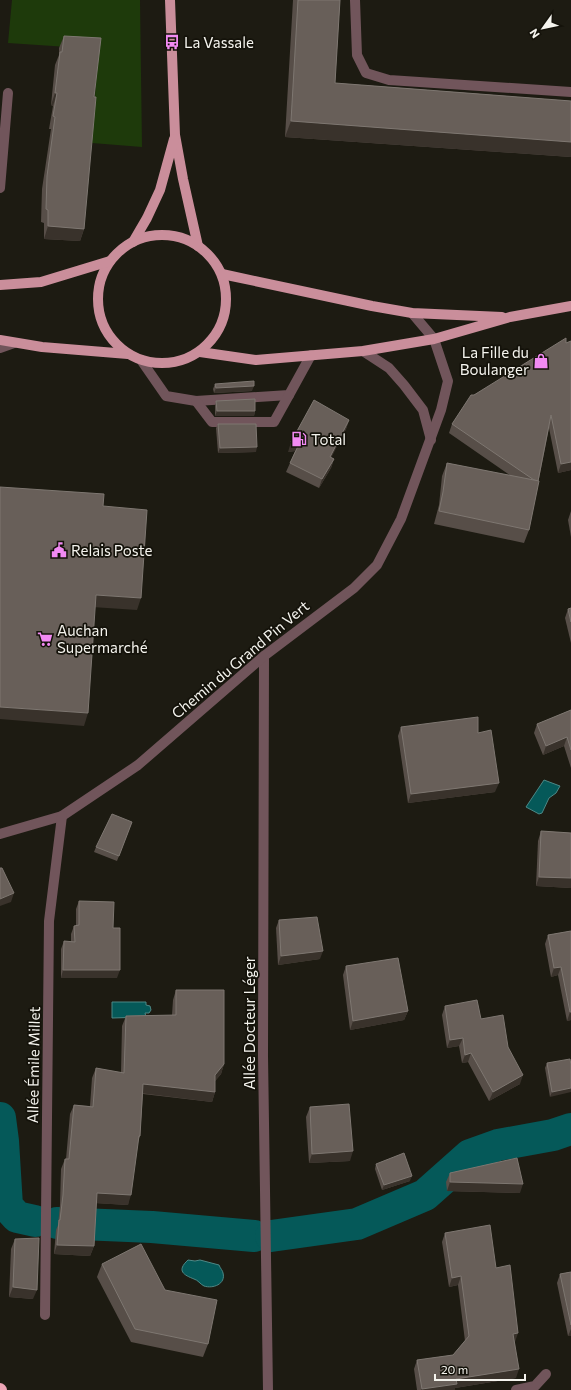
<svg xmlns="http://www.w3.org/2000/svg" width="571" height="1390" font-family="Commissioner,sans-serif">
  <rect width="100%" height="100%" fill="#1d1b12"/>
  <!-- green -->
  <polygon fill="#1e3a0b" points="12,0 140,0 142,147 92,143 98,49 8,43"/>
  <!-- water -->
  <g fill="#055959" stroke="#4d8886">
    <polygon points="544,780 560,786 556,793 549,798 542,813 539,814 526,807"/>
    <polygon points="112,1002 146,1002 146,1005 150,1006 151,1010 149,1013 145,1013 146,1017 112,1018"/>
    <path d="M 188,1260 L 195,1261 L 200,1260 L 219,1265 C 220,1268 223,1271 223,1273 C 226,1284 213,1289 204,1286 C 200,1284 198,1280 194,1279 C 184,1275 176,1271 188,1260 Z"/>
  </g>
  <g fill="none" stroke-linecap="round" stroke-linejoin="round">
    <!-- canal -->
    <g stroke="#055959" stroke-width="32">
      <polyline points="0,1118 3,1141 7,1206 17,1217 35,1221"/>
      <polyline points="57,1223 152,1227 254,1236"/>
      <polyline points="271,1236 357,1224 425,1195 470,1155 498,1145 553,1135 571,1129"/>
    </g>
    <!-- minor -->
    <g stroke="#71555b" stroke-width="10">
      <polyline points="355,0 357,55 366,73 389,80 571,92"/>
      <polyline points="0,188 8,93"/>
      <polyline points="0,348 14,343"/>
      <polyline points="363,351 389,368 404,385 423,410 431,440"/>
      <polyline points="141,360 166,396 196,401 289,395 311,355"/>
      <polyline points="196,401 212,422 274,422 289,395"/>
      <polyline points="264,656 263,1056 268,1390"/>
      <polyline points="0,834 62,816 138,765 264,656 354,588 377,565 401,519 441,410 448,381 434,339 412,313"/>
      <polyline points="45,1315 49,921 62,816"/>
      <polyline points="516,1390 535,1386 546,1374"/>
    </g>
    <!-- major -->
    <g stroke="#ca8e9b" stroke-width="10">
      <polyline points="170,0 175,135 183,179 198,246"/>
      <circle cx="162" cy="299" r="64"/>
      <polyline points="133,242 147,218 160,190 174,139"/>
      <polyline points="222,274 372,306 412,313 502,317"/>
      <polyline points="0,285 41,282 110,261"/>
      <polyline points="0,340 42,347 128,354"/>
      <polyline points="200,352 256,360 363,351 434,339 510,317 571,306"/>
    </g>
    <!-- highway -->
    <polyline stroke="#eda5b5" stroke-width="12" points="0,1389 1,1390"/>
  </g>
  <!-- wall -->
  <g fill="#574e48">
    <polygon points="293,0 340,0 335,83 571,101 571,157 285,137"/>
    <polygon points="64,36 94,97 84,229 80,241 44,239 44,223 41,222 42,189 51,129 49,129 53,106 51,105 55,65 59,55 59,48"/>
    <polygon points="571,341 571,470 558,473 549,428 529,530 524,543 434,524 439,505 442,476 447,463 511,476 449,433 452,424 474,395 566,343"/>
    <polygon points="215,384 252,391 214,393 213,389"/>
    <polygon points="216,401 255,411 254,416 215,416 215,406"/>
    <polygon points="349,420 346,429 331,457 334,459 331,468 319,488 286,472 290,463 295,451 288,452"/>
    <polygon points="218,424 256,452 218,453 216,428"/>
    <polygon points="571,511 571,537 568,520"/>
    <polygon points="571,608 571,643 565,618 568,609"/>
    <polygon points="571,710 571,768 564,746 543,755 534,733 537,724"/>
    <polygon points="401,727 478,733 495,792 408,803 398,736"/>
    <polygon points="132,822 117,861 94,852 96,847"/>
    <polygon points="541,831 571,833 571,888 536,886 538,841"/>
    <polygon points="79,901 113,928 117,978 61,978 61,949 64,941 71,942 71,934 74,926 76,926 76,909"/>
    <polygon points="279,920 320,959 278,965 276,928"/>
    <polygon points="571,931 571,1020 567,1021 558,975 551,977 545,944 548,935"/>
    <polygon points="346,966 408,1011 404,1020 350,1030 343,975"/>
    <polygon points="176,990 224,1064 221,1074 215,1081 215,1092 212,1102 143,1094 140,1136 138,1141 128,1205 96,1203 94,1246 90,1256 54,1254 56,1230 58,1225 60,1205 61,1169 65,1159 66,1159 70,1114 74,1105 90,1106 92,1078 96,1068 121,1073 122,1026 126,1016 172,1015 173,1000"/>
    <polygon points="445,1006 481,1019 508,1047 520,1084 489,1101 468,1062 462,1063 459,1046 447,1048 442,1015"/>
    <polygon points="547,1063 571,1065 550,1097 545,1068"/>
    <polygon points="310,1107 350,1161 309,1163 306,1117"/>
    <polygon points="376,1164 410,1181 382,1190 375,1169"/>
    <polygon points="450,1173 520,1193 447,1191 446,1182"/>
    <polygon points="445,1233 496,1268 515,1342 516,1378 455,1388 455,1390 417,1390 414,1369 417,1360 453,1355 465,1341 458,1285 449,1287 442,1242"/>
    <polygon points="15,1239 33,1299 9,1297 11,1249"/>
    <polygon points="102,1264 165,1290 208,1344 203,1357 131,1342 97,1277"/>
    <polygon points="571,1272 571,1336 568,1336 557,1283 560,1274"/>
  </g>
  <!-- shaded-wall -->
  <g fill="#39322b">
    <polygon points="55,93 57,93 53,106 51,105"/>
    <polygon points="291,121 571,142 571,157 285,137"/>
    <polygon points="48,226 84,229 80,241 44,239"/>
    <polygon points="254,386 252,391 214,393 216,388"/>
    <polygon points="217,411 255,411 254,416 215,416"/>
    <polygon points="349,420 346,429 327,466 330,457"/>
    <polygon points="291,442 300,442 296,451 288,452"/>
    <polygon points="257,447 256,452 218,453 220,448"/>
    <polygon points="334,459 331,468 319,488 322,479"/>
    <polygon points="571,462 571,470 558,473 561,464"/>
    <polygon points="96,595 141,598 137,610 92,607"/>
    <polygon points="0,707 88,713 84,726 0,719"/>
    <polygon points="567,737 564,746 543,755 546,746"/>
    <polygon points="499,783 495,792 408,803 411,794"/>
    <polygon points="539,877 571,878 571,888 536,886"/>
    <polygon points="14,893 11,902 0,906 0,899"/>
    <polygon points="323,951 320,959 278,965 281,956"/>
    <polygon points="561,967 558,975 551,977 554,968"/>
    <polygon points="63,970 120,970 117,978 61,978"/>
    <polygon points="408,1011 404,1020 350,1030 353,1021"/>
    <polygon points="570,1012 571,1012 571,1020 567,1021"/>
    <polygon points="463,1038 459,1046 447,1048 450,1040"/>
    <polygon points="471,1053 468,1062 462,1063 465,1055"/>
    <polygon points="224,1064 221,1074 212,1085 215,1075"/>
    <polygon points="523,1075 520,1084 489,1101 493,1092"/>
    <polygon points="143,1084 215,1092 212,1102 140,1093"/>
    <polygon points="571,1088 571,1092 550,1097 552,1092"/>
    <polygon points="353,1151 350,1161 309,1163 312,1154"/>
    <polygon points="412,1176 410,1181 382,1190 384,1185"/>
    <polygon points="450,1182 523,1184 520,1193 447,1191"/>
    <polygon points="97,1193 131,1195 128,1205 93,1203"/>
    <polygon points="57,1245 94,1246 90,1256 54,1254"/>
    <polygon points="461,1276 458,1285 449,1287 452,1278"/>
    <polygon points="13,1287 37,1290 33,1299 9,1297"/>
    <polygon points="571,1329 571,1336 568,1336"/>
    <polygon points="518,1333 515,1342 510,1343 513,1334"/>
    <polygon points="519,1369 516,1378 455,1388 455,1390 421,1390 422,1389 456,1379"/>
  </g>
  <!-- building -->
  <g fill="#685f59" stroke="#7e7771">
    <polygon points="298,0 340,0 335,83 571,101 571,142 291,121"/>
    <polygon points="64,36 101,38 94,97 96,97 84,229 48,226 48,210 46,209 47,176 55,117 53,116 57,93 55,93 60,52 62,52"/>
    <polygon points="566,338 566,343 571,341 571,462 561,464 551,415 538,481 534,480 452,424 471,395 474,395"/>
    <polygon points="254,381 254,386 216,388 215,384"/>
    <polygon points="255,399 255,411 217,411 216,401"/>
    <polygon points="314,400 349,420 330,457 334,459 322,479 290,463 300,442 291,442"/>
    <polygon points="218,424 256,424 257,447 220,448"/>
    <polygon points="447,463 539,481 529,530 439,511 443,492"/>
    <polygon points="0,487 104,494 103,506 147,510 141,598 96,595 88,713 0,707"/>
    <polygon points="571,608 571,622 568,609"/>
    <polygon points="571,710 571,750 567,737 546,746 537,724"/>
    <polygon points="478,717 478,733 491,730 499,783 411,794 401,727"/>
    <polygon points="112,814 132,822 119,856 96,847"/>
    <polygon points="541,831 571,833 571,878 539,877"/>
    <polygon points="0,868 2,868 14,893 0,899"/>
    <polygon points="79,901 114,902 113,928 120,928 120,970 63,970 64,941 75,942 74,926 79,925"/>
    <polygon points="317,917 323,951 281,956 279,920"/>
    <polygon points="571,931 571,1012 570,1012 561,967 554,968 548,935"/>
    <polygon points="398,958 408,1011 353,1021 346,966"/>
    <polygon points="176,990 224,990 224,1064 215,1075 215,1092 143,1084 140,1136 139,1136 131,1195 97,1193 94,1246 57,1245 59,1220 60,1220 63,1195 65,1159 69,1159 74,1105 93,1107 96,1068 124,1073 126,1016 176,1015"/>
    <polygon points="477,1000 481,1019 503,1015 508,1047 523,1075 493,1092 471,1053 465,1055 463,1038 450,1040 445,1006"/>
    <polygon points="570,1059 571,1065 571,1088 552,1092 547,1063"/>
    <polygon points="349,1104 353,1151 312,1154 310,1107"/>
    <polygon points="404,1153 412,1176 384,1185 376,1164"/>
    <polygon points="517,1158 523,1184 450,1182 450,1173"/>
    <polygon points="490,1225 496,1268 510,1265 518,1333 513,1334 519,1369 456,1379 457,1384 422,1389 417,1360 453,1355 469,1336 461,1276 452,1278 445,1233"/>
    <polygon points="39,1238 37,1290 13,1287 15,1239"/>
    <polygon points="141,1244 165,1290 217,1300 208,1344 135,1329 102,1264"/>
    <polygon points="571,1272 571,1325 560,1274"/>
  </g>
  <!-- icons -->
  <defs>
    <g id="bus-bare" transform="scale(1.2)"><path d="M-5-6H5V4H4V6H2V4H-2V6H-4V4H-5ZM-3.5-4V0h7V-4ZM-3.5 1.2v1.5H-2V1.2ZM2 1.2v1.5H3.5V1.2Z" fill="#f28af3" stroke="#14120a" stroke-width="2.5" paint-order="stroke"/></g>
    <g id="shop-bare" transform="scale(1.2)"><path d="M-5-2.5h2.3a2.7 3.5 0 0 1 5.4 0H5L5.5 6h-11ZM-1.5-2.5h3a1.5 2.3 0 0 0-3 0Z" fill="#f28af3" stroke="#14120a" stroke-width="2.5" paint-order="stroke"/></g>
    <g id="fuel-bare" transform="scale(1.2)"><path d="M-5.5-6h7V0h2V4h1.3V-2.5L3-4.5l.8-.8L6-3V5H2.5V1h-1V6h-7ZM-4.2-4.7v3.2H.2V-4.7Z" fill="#f28af3" stroke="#14120a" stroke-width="2.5" paint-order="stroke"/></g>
    <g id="civic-bare" transform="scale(1.2)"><path d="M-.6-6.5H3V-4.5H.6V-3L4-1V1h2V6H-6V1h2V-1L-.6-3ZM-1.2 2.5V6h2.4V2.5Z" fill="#f28af3" stroke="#14120a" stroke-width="2.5" paint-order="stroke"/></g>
    <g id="supermarket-bare" transform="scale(1.2)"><path d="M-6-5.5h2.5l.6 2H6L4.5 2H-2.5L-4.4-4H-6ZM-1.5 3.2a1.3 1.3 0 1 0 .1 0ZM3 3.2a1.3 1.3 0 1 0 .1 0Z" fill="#f28af3" stroke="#14120a" stroke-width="2.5" paint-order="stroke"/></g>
  </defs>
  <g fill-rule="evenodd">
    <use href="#bus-bare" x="172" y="42"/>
    <use href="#shop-bare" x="541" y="361"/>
    <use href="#fuel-bare" x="299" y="439"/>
    <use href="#civic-bare" x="59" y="550"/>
    <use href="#supermarket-bare" x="45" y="639"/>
  </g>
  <g text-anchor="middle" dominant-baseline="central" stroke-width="3.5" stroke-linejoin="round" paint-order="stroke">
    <!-- poi labels -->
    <g font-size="15" fill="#f5f4ee" stroke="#14120a" text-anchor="start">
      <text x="184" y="42">La Vassale</text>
      <text x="529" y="352" text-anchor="end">La Fille du<tspan x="529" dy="17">Boulanger</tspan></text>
      <text x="311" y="439">Total</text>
      <text x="71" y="550">Relais Poste</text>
      <text x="57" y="630">Auchan<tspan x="57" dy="17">Supermarché</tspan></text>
    </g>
    <!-- street labels -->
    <g font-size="15" fill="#f5f4ee" stroke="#14120a">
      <text transform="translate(240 659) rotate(-40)">Chemin du Grand Pin Vert</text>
      <text transform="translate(249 1023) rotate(-90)">Allée Docteur Léger</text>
      <text transform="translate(33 1065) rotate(-89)">Allée Émile Millet</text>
    </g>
  </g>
  <!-- north arrow -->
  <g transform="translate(543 28) rotate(237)" stroke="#14120a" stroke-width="3" paint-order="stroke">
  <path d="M0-3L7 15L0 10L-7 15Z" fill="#f5f4ee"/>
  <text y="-6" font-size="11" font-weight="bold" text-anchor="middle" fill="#f5f4ee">N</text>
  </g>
  <!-- scale -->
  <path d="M435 1374v6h90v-6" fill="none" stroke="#f5f4ee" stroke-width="2"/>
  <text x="441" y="1374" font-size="12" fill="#f5f4ee" stroke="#14120a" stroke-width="3" paint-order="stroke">20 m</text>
</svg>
